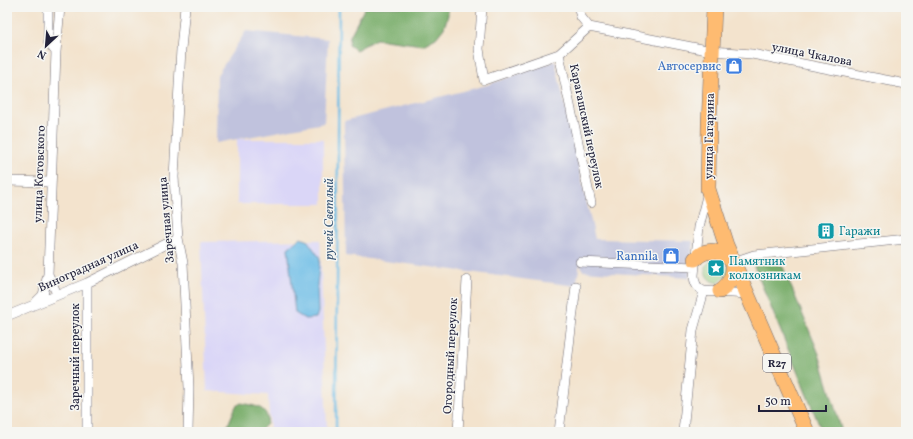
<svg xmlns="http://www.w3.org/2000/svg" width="913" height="439" font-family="Vollkorn,serif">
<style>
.built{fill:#dad6f7}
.industrial{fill:#c0c2dd}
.green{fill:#97c97a;stroke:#5c765a}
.forest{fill:#79ad6a;stroke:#4e6852}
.water{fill:#6abce6;stroke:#466f90}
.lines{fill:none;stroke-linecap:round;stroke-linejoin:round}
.stream{stroke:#6abce6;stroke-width:2.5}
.street-casing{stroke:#6b666e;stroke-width:10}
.primary-casing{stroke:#6b666e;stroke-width:16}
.street{stroke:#fff;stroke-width:9}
.primary{stroke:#febb71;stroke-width:15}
.labels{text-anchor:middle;stroke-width:3;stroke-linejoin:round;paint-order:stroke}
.shield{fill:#f6f6f2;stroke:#626272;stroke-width:1}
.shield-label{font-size:11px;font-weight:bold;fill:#22223b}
.street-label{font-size:12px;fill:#22223b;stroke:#f6f6f2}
.shop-label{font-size:12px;fill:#366cbe;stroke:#f6f6f2;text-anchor:end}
.culture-label{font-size:12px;fill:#0d838f;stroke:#f6f6f2;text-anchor:start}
.water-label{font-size:13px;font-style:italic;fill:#3b5877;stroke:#f6f6f2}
</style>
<rect width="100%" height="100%" fill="#f6f6f2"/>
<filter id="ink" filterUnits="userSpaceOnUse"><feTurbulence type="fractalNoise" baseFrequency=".025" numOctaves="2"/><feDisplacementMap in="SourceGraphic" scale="8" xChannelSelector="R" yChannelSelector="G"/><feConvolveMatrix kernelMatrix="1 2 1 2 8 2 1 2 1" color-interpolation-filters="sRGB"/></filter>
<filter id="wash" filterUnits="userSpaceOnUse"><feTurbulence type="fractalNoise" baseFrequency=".012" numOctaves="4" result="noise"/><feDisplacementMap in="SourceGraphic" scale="16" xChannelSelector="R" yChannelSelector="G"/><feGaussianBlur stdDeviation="0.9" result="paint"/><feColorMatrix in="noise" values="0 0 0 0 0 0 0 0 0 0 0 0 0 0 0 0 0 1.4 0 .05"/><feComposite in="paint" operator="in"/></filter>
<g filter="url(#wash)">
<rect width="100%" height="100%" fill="#f3e3cd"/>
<!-- built -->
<path class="built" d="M 237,139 L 323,139 L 323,204 L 237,204 Z
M 320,240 L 327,432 L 270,432 L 268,395 L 207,391 L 201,242 Z"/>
<!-- industrial -->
<path class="industrial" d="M 246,31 L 328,39 L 324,123 L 216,143 L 217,75 Z
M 555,61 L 595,239 L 693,241 L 689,278 L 583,271 L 580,263 L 576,286 L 346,256 L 344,121 L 487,85 Z"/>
<!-- green -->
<path class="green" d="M 714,257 L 718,257 L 731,272 L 718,283 C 709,282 704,275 705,266 Z"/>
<!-- forest -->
<path class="forest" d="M 365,7 L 448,7 L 448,15 L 444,28 L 436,38 L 423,45 L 376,39 L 356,50 L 349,45 L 350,36 Z
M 759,260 L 771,261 L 783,267 L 819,354 L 842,432 L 822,432 L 754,266 Z
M 241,403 C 253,406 270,406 267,424 L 259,432 L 225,432 L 236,406 Z"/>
<!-- water -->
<path class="water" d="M 300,238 L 307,240 L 320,258 L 317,285 L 318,312 L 316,318 L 305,319 L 295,313 L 288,248 Z"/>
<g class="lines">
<!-- stream -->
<path class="stream" d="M 336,432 L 339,7"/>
</g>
</g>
<g filter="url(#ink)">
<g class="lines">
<!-- street casing -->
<g class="street-casing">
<path id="street" d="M 48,7 L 48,42 L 56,52
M 185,7 L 181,49 L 174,177 L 178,238 L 183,263 L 189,388 L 188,432
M 482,7 L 479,49 L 484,80 L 559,54 L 589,27
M 578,7 L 581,17 L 589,27 L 712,51 L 752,54 L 906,84
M 559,54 L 591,203
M 7,181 L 51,182
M 708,192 L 699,227 L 694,275 C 694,282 697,289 704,291 L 747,294
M 580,262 L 694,267
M 733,262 L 754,255 L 906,239
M 87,283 L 87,432
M 57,294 L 48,274 L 56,52 L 60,7
M 36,302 L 43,295 L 48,274
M 7,316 L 87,283 L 178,238
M 458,432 L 467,280
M 559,432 L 576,286
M 683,432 L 693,330 L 704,291"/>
</g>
<!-- primary casing -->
<g class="primary-casing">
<path id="primary" d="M 714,7 L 709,124 L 708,189 L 726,245 L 807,432
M 695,259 C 707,246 721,251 733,262 C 734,274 731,283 720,291"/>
</g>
<!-- street -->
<use href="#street" class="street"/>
<!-- primary -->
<use href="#primary" class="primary"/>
</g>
</g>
<!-- icons -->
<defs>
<g id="shop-square" transform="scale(0.9)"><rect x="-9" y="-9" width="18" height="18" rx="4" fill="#3f7fe0" stroke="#f6f6f2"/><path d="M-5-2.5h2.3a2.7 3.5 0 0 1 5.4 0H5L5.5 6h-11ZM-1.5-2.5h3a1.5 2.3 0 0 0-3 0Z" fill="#fff"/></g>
<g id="building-square" transform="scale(0.9)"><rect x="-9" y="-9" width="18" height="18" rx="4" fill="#0f9aa8" stroke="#f6f6f2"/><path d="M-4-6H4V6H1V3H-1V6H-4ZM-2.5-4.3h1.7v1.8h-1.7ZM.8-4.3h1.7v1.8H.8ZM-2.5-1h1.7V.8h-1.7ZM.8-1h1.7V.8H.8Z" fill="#fff"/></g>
<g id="sight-square" transform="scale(0.9)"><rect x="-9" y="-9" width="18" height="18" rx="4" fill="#0f9aa8" stroke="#f6f6f2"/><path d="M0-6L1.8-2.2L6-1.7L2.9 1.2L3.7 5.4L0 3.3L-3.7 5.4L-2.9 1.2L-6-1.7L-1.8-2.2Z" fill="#fff"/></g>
</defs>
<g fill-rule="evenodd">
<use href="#shop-square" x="734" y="66"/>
<use href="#building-square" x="826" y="231"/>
<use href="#shop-square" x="671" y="256"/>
<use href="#sight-square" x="716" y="268"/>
</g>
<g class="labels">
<!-- shield labels -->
<rect class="shield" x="763" y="354" width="28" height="18" rx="3"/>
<g class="shield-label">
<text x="777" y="367">R27</text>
</g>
<!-- street labels -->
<g class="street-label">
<text transform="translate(812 54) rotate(11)" y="4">улица Чкалова</text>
<text transform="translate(587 126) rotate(78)" y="4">Карагашский переулок</text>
<text transform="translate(709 136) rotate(-89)" y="4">улица Гагарина</text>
<text transform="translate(39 174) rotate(-88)" y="4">улица Котовского</text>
<text transform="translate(166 220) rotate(-95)" y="4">Заречная улица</text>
<text transform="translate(88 266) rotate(-24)" y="4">Виноградная улица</text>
<text transform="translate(450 356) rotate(-87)" y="4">Огородный переулок</text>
<text transform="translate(75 357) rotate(-90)" y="4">Заречный переулок</text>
</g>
<!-- shop labels -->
<g class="shop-label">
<text x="721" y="70">Автосервис</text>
<text x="658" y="260">Rannila</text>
</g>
<!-- culture labels -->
<g class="culture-label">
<text x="839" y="235">Гаражи</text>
<text x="729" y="265">Памятник<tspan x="729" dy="14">колхозникам</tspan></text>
</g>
<!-- water labels -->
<g class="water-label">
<text transform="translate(328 219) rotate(-90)" y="5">ручей Светлый</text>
</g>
</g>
<!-- margin -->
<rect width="913" height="439" fill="none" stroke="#f6f6f2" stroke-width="24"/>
<!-- north arrow -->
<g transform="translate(46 46) rotate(206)" stroke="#f6f6f2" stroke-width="3" paint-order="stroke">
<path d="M0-3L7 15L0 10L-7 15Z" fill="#22223b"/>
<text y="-6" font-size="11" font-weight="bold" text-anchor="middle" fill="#22223b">N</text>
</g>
<!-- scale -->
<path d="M759 405v6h67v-6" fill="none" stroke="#22223b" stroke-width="2"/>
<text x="765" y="405" font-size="12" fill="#22223b" stroke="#f6f6f2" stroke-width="3" paint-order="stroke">50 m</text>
</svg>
